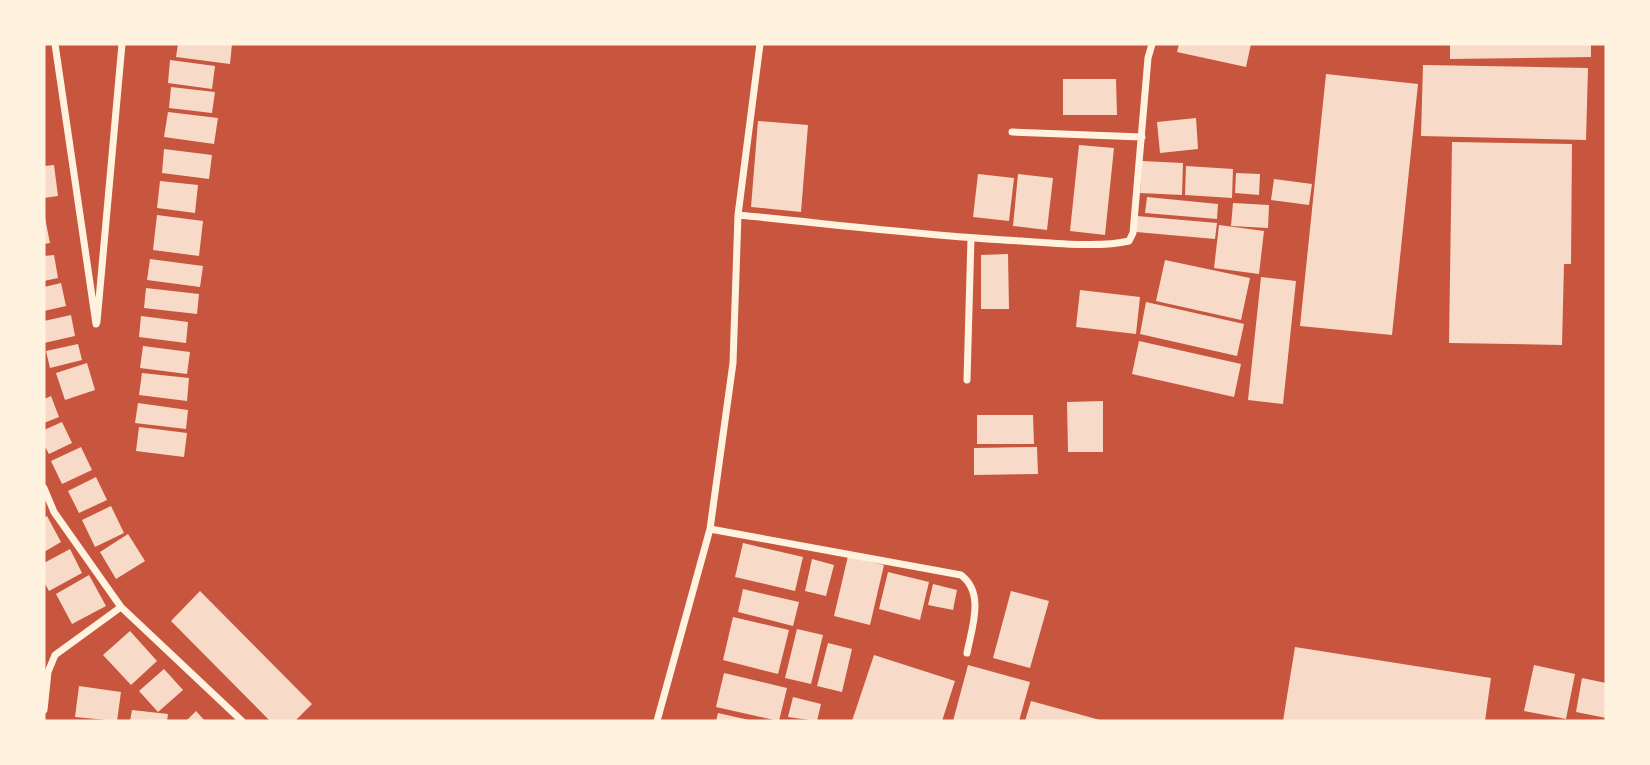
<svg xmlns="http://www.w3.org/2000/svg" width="1650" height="765" font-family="'PT Sans Narrow',sans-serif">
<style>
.building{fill:#f7dbc8}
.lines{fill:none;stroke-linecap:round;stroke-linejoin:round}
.minor{stroke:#fff3e0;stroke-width:7}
</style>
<rect width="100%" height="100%" fill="#c8553d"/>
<!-- building -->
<path class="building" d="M 178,44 L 232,44 L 230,64 L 176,57 Z
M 1179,44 L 1251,44 L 1246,67 L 1177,52 Z
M 1450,44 L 1591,44 L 1591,57 L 1450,59 Z
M 170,60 L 215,66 L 212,89 L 168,83 Z
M 1423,65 L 1588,68 L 1586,140 L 1421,136 Z
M 1326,74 L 1418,84 L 1392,335 L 1300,326 Z
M 1063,79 L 1116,79 L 1117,115 L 1063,115 Z
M 171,87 L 215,92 L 212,113 L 169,108 Z
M 168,112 L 218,118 L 214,144 L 164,137 Z
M 1196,118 L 1198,149 L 1160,153 L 1157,122 Z
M 758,121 L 808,125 L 801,212 L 751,207 Z
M 1452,142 L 1572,144 L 1571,264 L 1564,264 L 1562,345 L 1449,343 Z
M 1079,145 L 1114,148 L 1105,235 L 1070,231 Z
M 164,149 L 212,155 L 209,179 L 162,173 Z
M 1142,161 L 1183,163 L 1182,195 L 1140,193 Z
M 54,165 L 58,196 L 44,198 L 44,166 Z
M 1186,166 L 1233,169 L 1232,198 L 1185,195 Z
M 1236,173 L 1260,174 L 1259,195 L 1235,193 Z
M 978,174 L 1014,178 L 1009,221 L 973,217 Z
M 1018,174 L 1053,178 L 1047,230 L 1013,226 Z
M 1274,179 L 1312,184 L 1309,205 L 1271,200 Z
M 160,181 L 198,185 L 195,213 L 157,208 Z
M 1147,197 L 1218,204 L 1217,219 L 1145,213 Z
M 1233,203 L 1269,205 L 1268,228 L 1231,226 Z
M 44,213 L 50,243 L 44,244 Z
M 157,215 L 203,221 L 199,256 L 153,250 Z
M 1137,216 L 1217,223 L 1215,239 L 1136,232 Z
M 1219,225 L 1264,231 L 1259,274 L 1214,268 Z
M 1008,254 L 1009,309 L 981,309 L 981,255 Z
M 54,255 L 58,278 L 44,281 L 44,256 Z
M 150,259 L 203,266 L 200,287 L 147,280 Z
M 1165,260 L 1250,278 L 1241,320 L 1156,301 Z
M 1261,277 L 1296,281 L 1283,404 L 1248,400 Z
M 61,283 L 66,306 L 44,311 L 44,287 Z
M 146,288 L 199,294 L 197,314 L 144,308 Z
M 1080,290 L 1140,297 L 1136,334 L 1076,327 Z
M 1146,302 L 1244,324 L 1237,356 L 1140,334 Z
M 71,315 L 75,336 L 44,343 L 44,321 Z
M 141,316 L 188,322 L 186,343 L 139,337 Z
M 1139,341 L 1241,364 L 1234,397 L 1132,374 Z
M 78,344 L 82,360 L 50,368 L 46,351 Z
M 143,346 L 190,352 L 187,374 L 140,368 Z
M 87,363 L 95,390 L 65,400 L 56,373 Z
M 142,373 L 189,378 L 187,401 L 139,395 Z
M 51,396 L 59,417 L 44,423 L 44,399 Z
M 1103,401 L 1103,452 L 1068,452 L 1067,402 Z
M 138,403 L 188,410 L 186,429 L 135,423 Z
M 977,415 L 1033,415 L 1034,444 L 977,444 Z
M 62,422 L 72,443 L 49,454 L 44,445 L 44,430 Z
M 139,427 L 187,433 L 184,457 L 136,451 Z
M 81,447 L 92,470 L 62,484 L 51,461 Z
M 1037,447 L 1038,474 L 974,475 L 974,448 Z
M 96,477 L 107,500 L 79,513 L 68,491 Z
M 111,506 L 124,533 L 95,547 L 82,520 Z
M 47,516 L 61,542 L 44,552 L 44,518 Z
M 128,534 L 145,561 L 116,579 L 100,552 Z
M 743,543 L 803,557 L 795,591 L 735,577 Z
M 70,549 L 82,573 L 49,591 L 44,582 L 44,563 Z
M 848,556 L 884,565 L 870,625 L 834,616 Z
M 812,559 L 834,565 L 826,596 L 805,591 Z
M 888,572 L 929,582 L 920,620 L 879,609 Z
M 89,575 L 106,606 L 72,624 L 56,594 Z
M 933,584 L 957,590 L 953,610 L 928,605 Z
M 743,589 L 799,602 L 793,626 L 738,612 Z
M 200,591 L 312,704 L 295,721 L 270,721 L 171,621 Z
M 1011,591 L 1049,601 L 1030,668 L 993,658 Z
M 733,617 L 789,630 L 778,674 L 723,660 Z
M 797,629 L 823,635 L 811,684 L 785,678 Z
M 130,631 L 157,661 L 131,685 L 103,655 Z
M 828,643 L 852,649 L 842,692 L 817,686 Z
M 1295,647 L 1491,678 L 1485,721 L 1283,721 Z
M 874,655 L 955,681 L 942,721 L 852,721 Z
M 968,665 L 1030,682 L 1019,721 L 953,721 Z
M 1534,665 L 1575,674 L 1566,719 L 1524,711 Z
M 164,669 L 183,690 L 158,712 L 139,691 Z
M 724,673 L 787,688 L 779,721 L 716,707 Z
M 1582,678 L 1606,683 L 1606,718 L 1576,712 Z
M 79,686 L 121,692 L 117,721 L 75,717 Z
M 793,697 L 821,704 L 817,721 L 788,717 Z
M 1031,701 L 1100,720 L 1100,721 L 1025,721 Z
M 132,710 L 168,714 L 167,721 L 130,721 Z
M 196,711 L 205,721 L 186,721 Z
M 718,713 L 749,720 L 749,721 L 716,721 Z"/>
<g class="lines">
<!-- minor -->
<path class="minor" d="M 55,44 L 96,324
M 1012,132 L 1142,137
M 738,215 C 832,224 927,236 1022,241 C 1052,243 1100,248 1129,241 L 1133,233 L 1148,58 L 1152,44
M 97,322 L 122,44
M 967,380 L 971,238
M 44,488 L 54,512 L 121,607 L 242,721
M 710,529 L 961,575 C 985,593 972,627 967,653
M 44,710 L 48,672 L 55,655 L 121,607
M 657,721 L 710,529 L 733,363 L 738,215 L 760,44"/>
</g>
<!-- border -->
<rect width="1650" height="765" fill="none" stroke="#fff3e0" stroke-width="91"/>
</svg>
